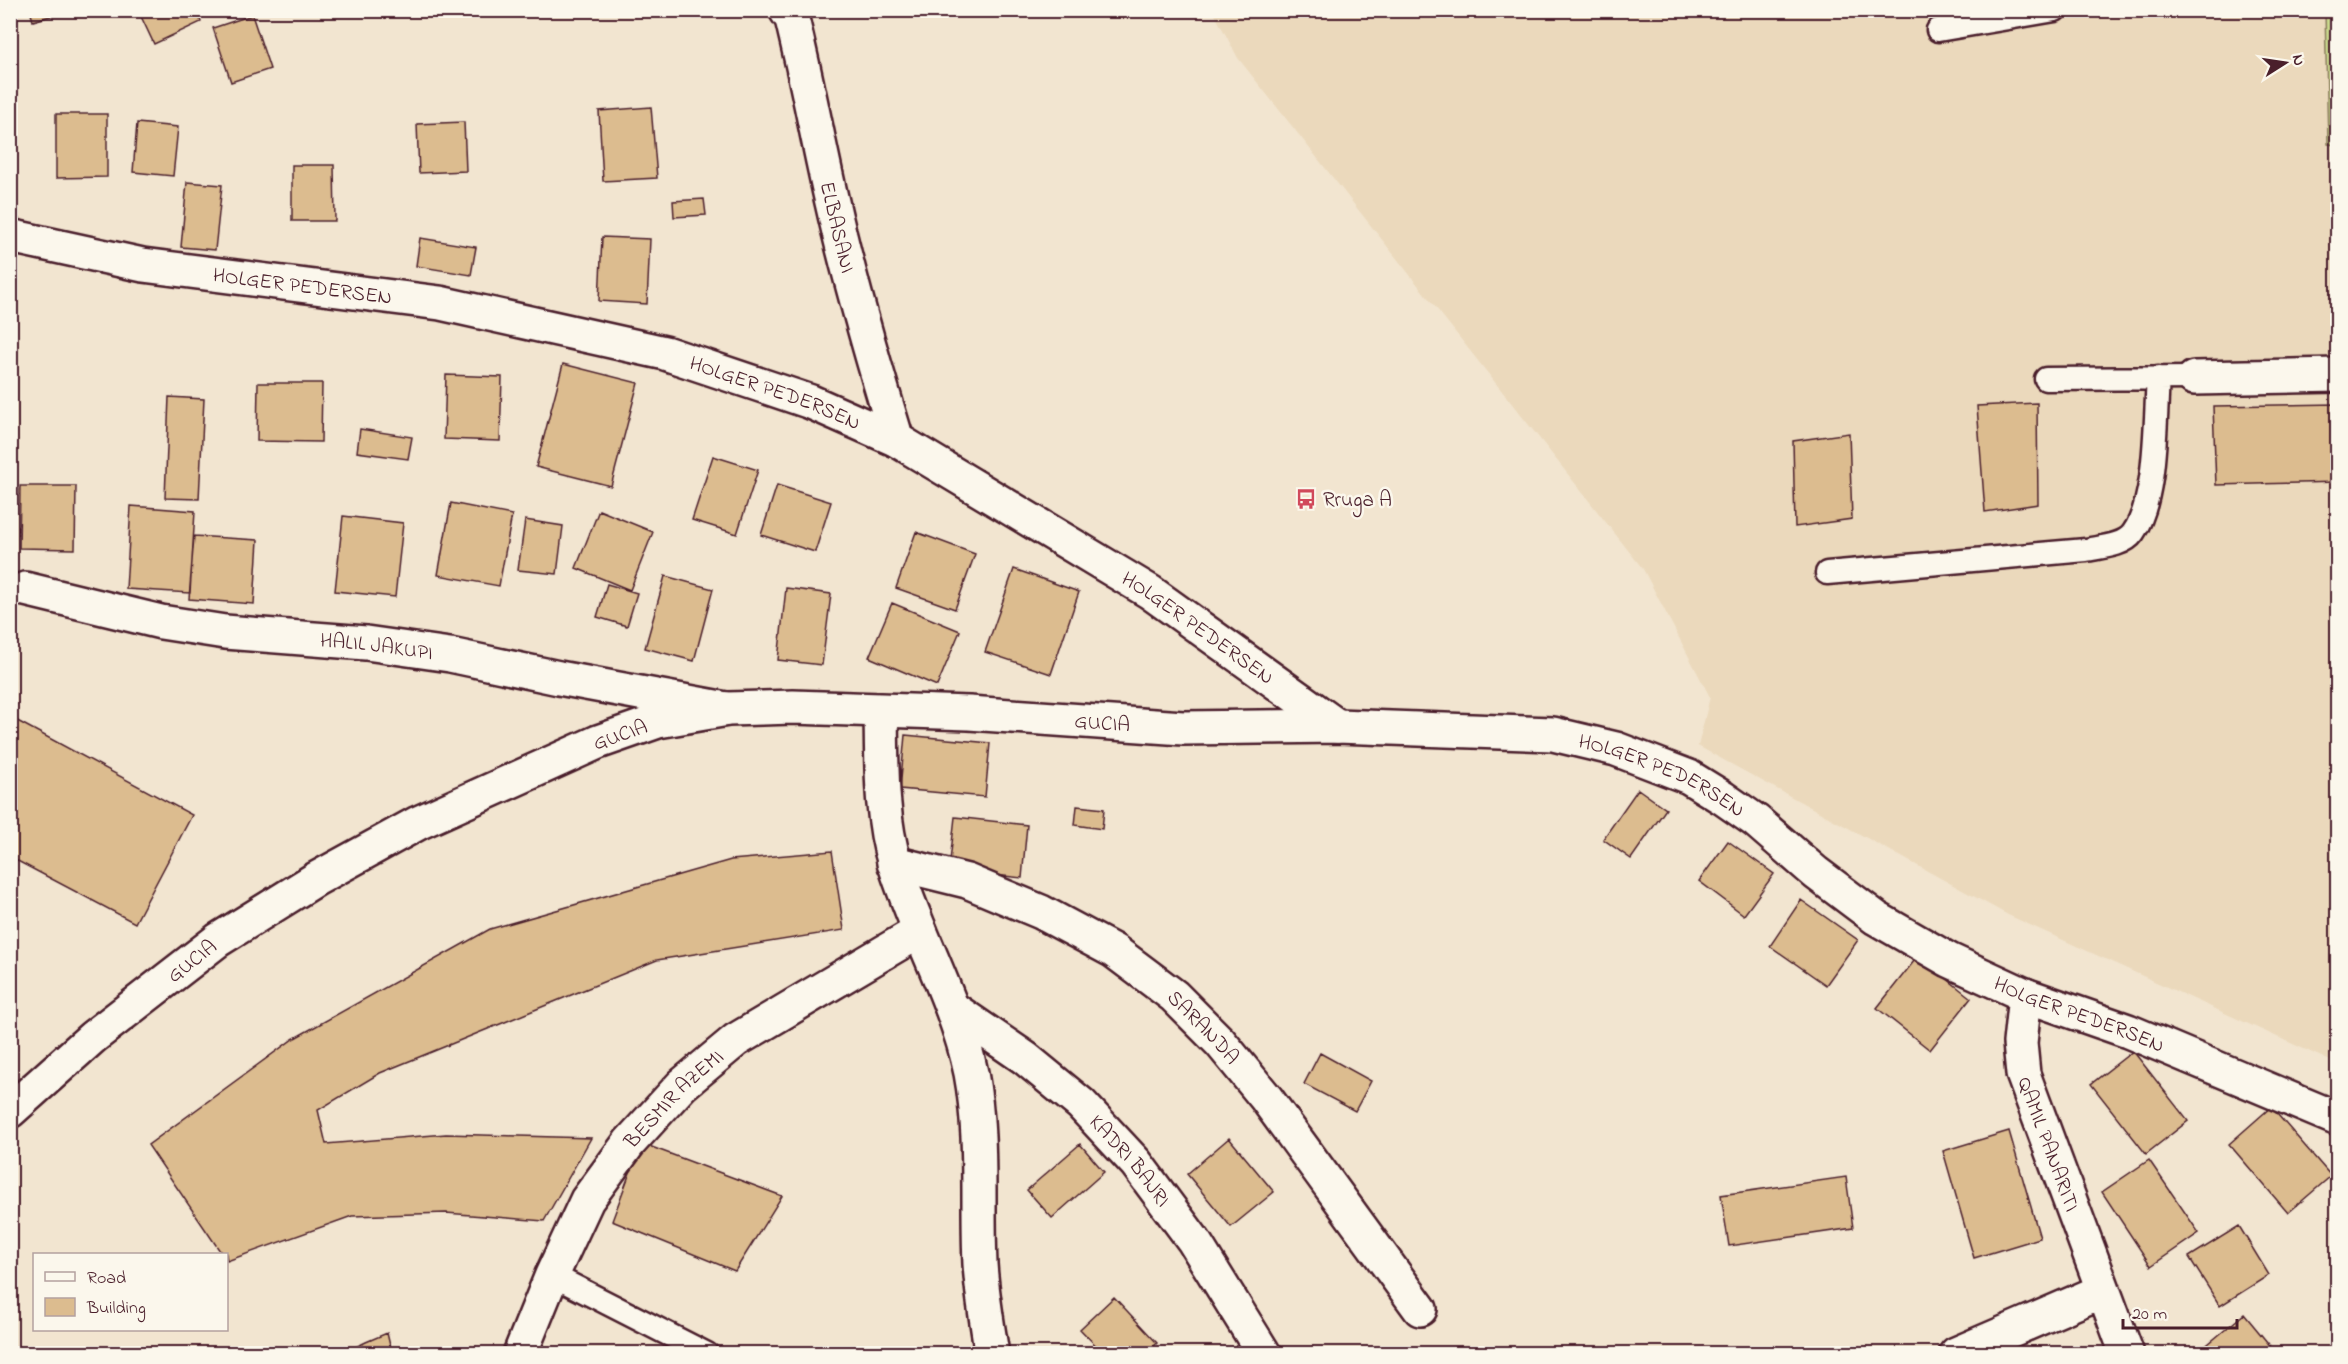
<svg xmlns="http://www.w3.org/2000/svg" width="2348" height="1364" font-family="'Indie Flower',sans-serif">
<style>
.built{fill:#ebd9bc}
.green{fill:#c9d88c;stroke:#8a7c5c;stroke-width:1.5}
.building{fill:#dcbc8f;stroke:#4a1f2b;stroke-width:1.5}
.lines{fill:none;stroke-linecap:round;stroke-linejoin:round}
.lane-casing{stroke:#4a1f2b;stroke-width:27}
.street-casing{stroke:#4a1f2b;stroke-width:38}
.secondary-casing{stroke:#4a1f2b;stroke-width:38}
.lane{stroke:#fbf7ec;stroke-width:22}
.street{stroke:#fbf7ec;stroke-width:33}
.secondary{stroke:#fbf7ec;stroke-width:33}
.labels{text-anchor:middle;stroke-width:5;stroke-linejoin:round;paint-order:stroke}
.street-label{font-size:21px;fill:#4a1f2b;stroke:#fbf7ec}
.poi-label{font-size:21px;fill:#4a1f2b;stroke:#fbf7ec;text-anchor:start}
</style>
<rect width="100%" height="100%" fill="#f2e5d0"/>
<filter id="ink" filterUnits="userSpaceOnUse"><feTurbulence type="fractalNoise" baseFrequency=".0167" numOctaves="2"/><feDisplacementMap in="SourceGraphic" scale="12" xChannelSelector="R" yChannelSelector="G"/><feConvolveMatrix kernelMatrix="1 2 1 2 8 2 1 2 1" color-interpolation-filters="sRGB"/></filter>
<g filter="url(#ink)">
<!-- built -->
<path class="built" d="M 1213,11 L 2337,11 L 2337,1064 L 2008,915 L 1698,746 L 1710,697 L 1643,569 L 1238,58 Z"/>
<!-- green -->
<path class="green" d="M 2325,11 L 2337,11 L 2337,145 L 2328,144 Z"/>
<!-- building -->
<path class="building" d="M 30,10 L 72,10 L 33,21 Z
M 138,10 L 196,10 L 201,22 L 154,44 Z
M 252,15 L 270,69 L 231,82 L 213,28 Z
M 651,107 L 657,178 L 603,181 L 599,111 Z
M 56,114 L 107,114 L 107,177 L 56,178 Z
M 464,122 L 466,171 L 419,173 L 417,124 Z
M 137,123 L 178,127 L 173,176 L 133,172 Z
M 292,165 L 334,165 L 335,221 L 292,221 Z
M 187,182 L 222,185 L 215,250 L 181,247 Z
M 704,199 L 706,215 L 674,217 L 673,201 Z
M 602,237 L 650,239 L 647,304 L 599,301 Z
M 420,238 L 476,247 L 471,275 L 416,266 Z
M 563,364 L 638,383 L 611,486 L 536,467 Z
M 446,375 L 502,377 L 500,441 L 444,439 Z
M 258,383 L 322,383 L 321,442 L 257,441 Z
M 169,397 L 204,399 L 199,499 L 165,498 Z
M 2037,403 L 2038,504 L 1985,512 L 1977,406 Z
M 2338,404 L 2338,482 L 2216,485 L 2213,406 Z
M 360,429 L 412,437 L 408,459 L 357,452 Z
M 1849,433 L 1852,519 L 1795,527 L 1793,441 Z
M 713,456 L 758,470 L 737,534 L 692,520 Z
M 777,485 L 831,502 L 815,552 L 761,535 Z
M 20,486 L 76,486 L 75,549 L 19,548 Z
M 451,503 L 512,515 L 499,586 L 438,575 Z
M 131,506 L 195,511 L 190,593 L 126,589 Z
M 599,510 L 653,532 L 630,590 L 576,568 Z
M 343,516 L 403,523 L 395,597 L 335,591 Z
M 525,520 L 563,526 L 557,574 L 518,570 Z
M 916,532 L 975,554 L 955,609 L 896,588 Z
M 194,536 L 258,540 L 254,604 L 189,599 Z
M 1014,569 L 1079,592 L 1051,674 L 985,652 Z
M 665,576 L 713,589 L 694,661 L 645,648 Z
M 607,584 L 637,593 L 627,626 L 597,617 Z
M 786,588 L 831,594 L 822,665 L 778,660 Z
M 892,603 L 960,631 L 937,686 L 869,657 Z
M 10,717 L 192,815 L 135,923 L 10,857 Z
M 905,735 L 990,743 L 985,797 L 900,789 Z
M 1638,789 L 1666,809 L 1631,859 L 1603,839 Z
M 1077,806 L 1104,809 L 1102,829 L 1075,825 Z
M 955,817 L 1027,825 L 1022,878 L 949,870 Z
M 1728,841 L 1774,874 L 1744,915 L 1699,881 Z
M 832,851 L 844,930 L 657,960 L 380,1073 L 318,1110 L 326,1144 L 446,1134 L 591,1138 L 544,1221 L 446,1213 L 352,1216 L 227,1261 L 226,1254 L 222,1254 L 148,1145 L 293,1039 L 490,929 L 731,860 Z
M 1801,900 L 1858,940 L 1826,985 L 1770,946 Z
M 1918,956 L 1971,998 L 1930,1050 L 1877,1008 Z
M 2133,1051 L 2188,1121 L 2146,1154 L 2091,1084 Z
M 1320,1053 L 1371,1081 L 1355,1111 L 1304,1084 Z
M 2271,1107 L 2331,1176 L 2288,1213 L 2229,1144 Z
M 2009,1131 L 2040,1238 L 1974,1258 L 1943,1151 Z
M 1229,1138 L 1274,1192 L 1231,1227 L 1187,1174 Z
M 641,1143 L 782,1196 L 735,1271 L 612,1221 Z
M 1080,1144 L 1104,1172 L 1052,1218 L 1027,1190 Z
M 2149,1160 L 2199,1233 L 2151,1266 L 2102,1192 Z
M 1846,1177 L 1853,1228 L 1729,1246 L 1721,1195 Z
M 2239,1226 L 2269,1275 L 2220,1306 L 2189,1257 Z
M 1114,1297 L 1157,1343 L 1147,1354 L 1104,1354 L 1080,1329 Z
M 2244,1314 L 2277,1354 L 2196,1354 Z
M 387,1333 L 392,1354 L 341,1354 L 366,1342 Z"/>
<g class="lines">
<!-- lane casing -->
<g class="lane-casing">
<path id="lane" d="M 1938,30 L 2055,10
M 2046,379 L 2194,378
M 1827,573 L 2086,550 C 2100,547 2124,546 2133,533 C 2157,500 2155,419 2158,378
M 552,1275 L 707,1354"/>
</g>
<!-- street casing -->
<g class="street-casing">
<g id="street">
<path id="s1" d="M 786,10 L 792,19 C 807,80 818,141 832,202 C 850,282 873,361 897,440"/>
<path id="s2" d="M 10,236 L 143,265 L 440,303 L 665,353 L 811,402 L 897,440 L 1150,592 L 1337,726"/>
<path d="M 2194,378 L 2338,375"/>
<path id="s3" d="M 25,589 L 161,622 L 225,632 L 366,643 L 450,655 L 559,678 L 726,709"/>
<path d="M 881,711 C 882,761 880,816 895,864 C 917,935 956,1000 971,1073 C 983,1137 977,1200 980,1264 C 982,1294 987,1324 992,1354"/>
<path id="s4" d="M 894,863 L 967,881 L 1041,912 L 1114,951 L 1174,996 L 1220,1042 L 1266,1098 L 1420,1309"/>
<path id="s5" d="M 2025,995 L 2020,1043 L 2023,1074 L 2127,1354"/>
<path id="s6" d="M 952,1008 L 1025,1058 L 1081,1104 L 1136,1163 L 1194,1241 L 1264,1354"/>
<path id="s7" d="M 520,1354 L 552,1275 L 587,1200 L 629,1143 L 682,1085 L 736,1040 L 920,931"/>
<path d="M 1956,1354 L 2102,1291"/>
</g>
</g>
<!-- secondary casing -->
<g class="secondary-casing">
<g id="secondary">
<path id="s8" d="M 10,1111 L 93,1037 L 218,940 L 316,879 L 418,823 L 598,742 L 658,721 L 728,709 L 793,707 L 969,713 L 1183,728 L 1337,726 L 1553,734 L 1616,749 L 1689,777 L 1723,798 L 1756,821 L 1816,873 L 1876,918 L 1949,960 L 2025,995 L 2128,1031 L 2338,1119"/>
</g>
</g>
<!-- lane -->
<use href="#lane" class="lane"/>
<!-- street -->
<use href="#street" class="street"/>
<!-- secondary -->
<use href="#secondary" class="secondary"/>
</g>
</g>
<!-- icons -->
<defs>
<g id="bus-bare" transform="scale(1.62)"><path d="M-5-6H5V4H4V6H2V4H-2V6H-4V4H-5ZM-3.5-4V0h7V-4ZM-3.5 1.2v1.5H-2V1.2ZM2 1.2v1.5H3.5V1.2Z" fill="#d1495b" stroke="#fbf7ec" stroke-width="2.5" paint-order="stroke"/></g>
</defs>
<g fill-rule="evenodd">
<use href="#bus-bare" x="1306" y="499"/>
</g>
<g class="labels">
<!-- street labels -->
<g class="street-label">
<text dy="7" stroke="none"><textPath href="#s1" startOffset="224">ELBASANI</textPath></text>
<text dy="7" stroke="none"><textPath href="#s2" startOffset="297">HOLGER PEDERSEN</textPath></text>
<text dy="7" stroke="none"><textPath href="#s2" startOffset="783">HOLGER PEDERSEN</textPath></text>
<text dy="7" stroke="none"><textPath href="#s2" startOffset="1269">HOLGER PEDERSEN</textPath></text>
<text dy="7" stroke="none"><textPath href="#s3" startOffset="357">HALIL JAKUPI</textPath></text>
<text dy="7" stroke="none"><textPath href="#s8" startOffset="1208">GUCIA</textPath></text>
<text dy="7" stroke="none"><textPath href="#s8" startOffset="722">GUCIA</textPath></text>
<text dy="7" stroke="none"><textPath href="#s8" startOffset="1776">HOLGER PEDERSEN</textPath></text>
<text dy="7" stroke="none"><textPath href="#s8" startOffset="236">GUCIA</textPath></text>
<text dy="7" stroke="none"><textPath href="#s8" startOffset="2262">HOLGER PEDERSEN</textPath></text>
<text dy="7" stroke="none"><textPath href="#s4" startOffset="356">SARANDA</textPath></text>
<text dy="7" stroke="none"><textPath href="#s7" startOffset="302">BESMIR AZEMI</textPath></text>
<text dy="7" stroke="none"><textPath href="#s5" startOffset="154">QAMIL PANARITI</textPath></text>
<text dy="7" stroke="none"><textPath href="#s6" startOffset="236">KADRI BAJRI</textPath></text>
</g>
<!-- poi labels -->
<g class="poi-label">
<text x="1323" y="506">Rruga A</text>
</g>
</g>
<!-- margin -->
<rect width="2348" height="1364" fill="none" stroke="#fbf7ec" stroke-width="36"/>
<rect x="18" y="18" width="2312" height="1328" fill="none" stroke="#4a1f2b" stroke-width="2" filter="url(#ink)"/>
<!-- legend -->
<rect x="33" y="1253" width="195" height="78" fill="#fbf7ec" stroke="#b4a19f" stroke-width="1.5"/>
<rect x="45" y="1272" width="30" height="9" fill="#fbf7ec" stroke="#b4a19f" stroke-width="1.5"/>
<text x="87" y="1283" font-size="18" fill="#4a1f2b">Road</text>
<rect x="45" y="1298" width="30" height="18" fill="#dcbc8f" stroke="#b4a19f" stroke-width="1.5"/>
<text x="87" y="1313" font-size="18" fill="#4a1f2b">Building</text>
<!-- north arrow -->
<g transform="translate(2285 63) rotate(78)" stroke="#fbf7ec" stroke-width="4.5" paint-order="stroke">
<path d="M0-4.5L10 22L0 15L-10 22Z" fill="#4a1f2b"/>
<text y="-9" font-size="16" font-weight="bold" text-anchor="middle" fill="#4a1f2b">N</text>
</g>
<!-- scale -->
<path d="M2123 1319v9h114v-9" fill="none" stroke="#4a1f2b" stroke-width="3"/>
<text x="2132" y="1319" font-size="18" fill="#4a1f2b" stroke="#fbf7ec" stroke-width="4.5" paint-order="stroke">20 m</text>
</svg>
